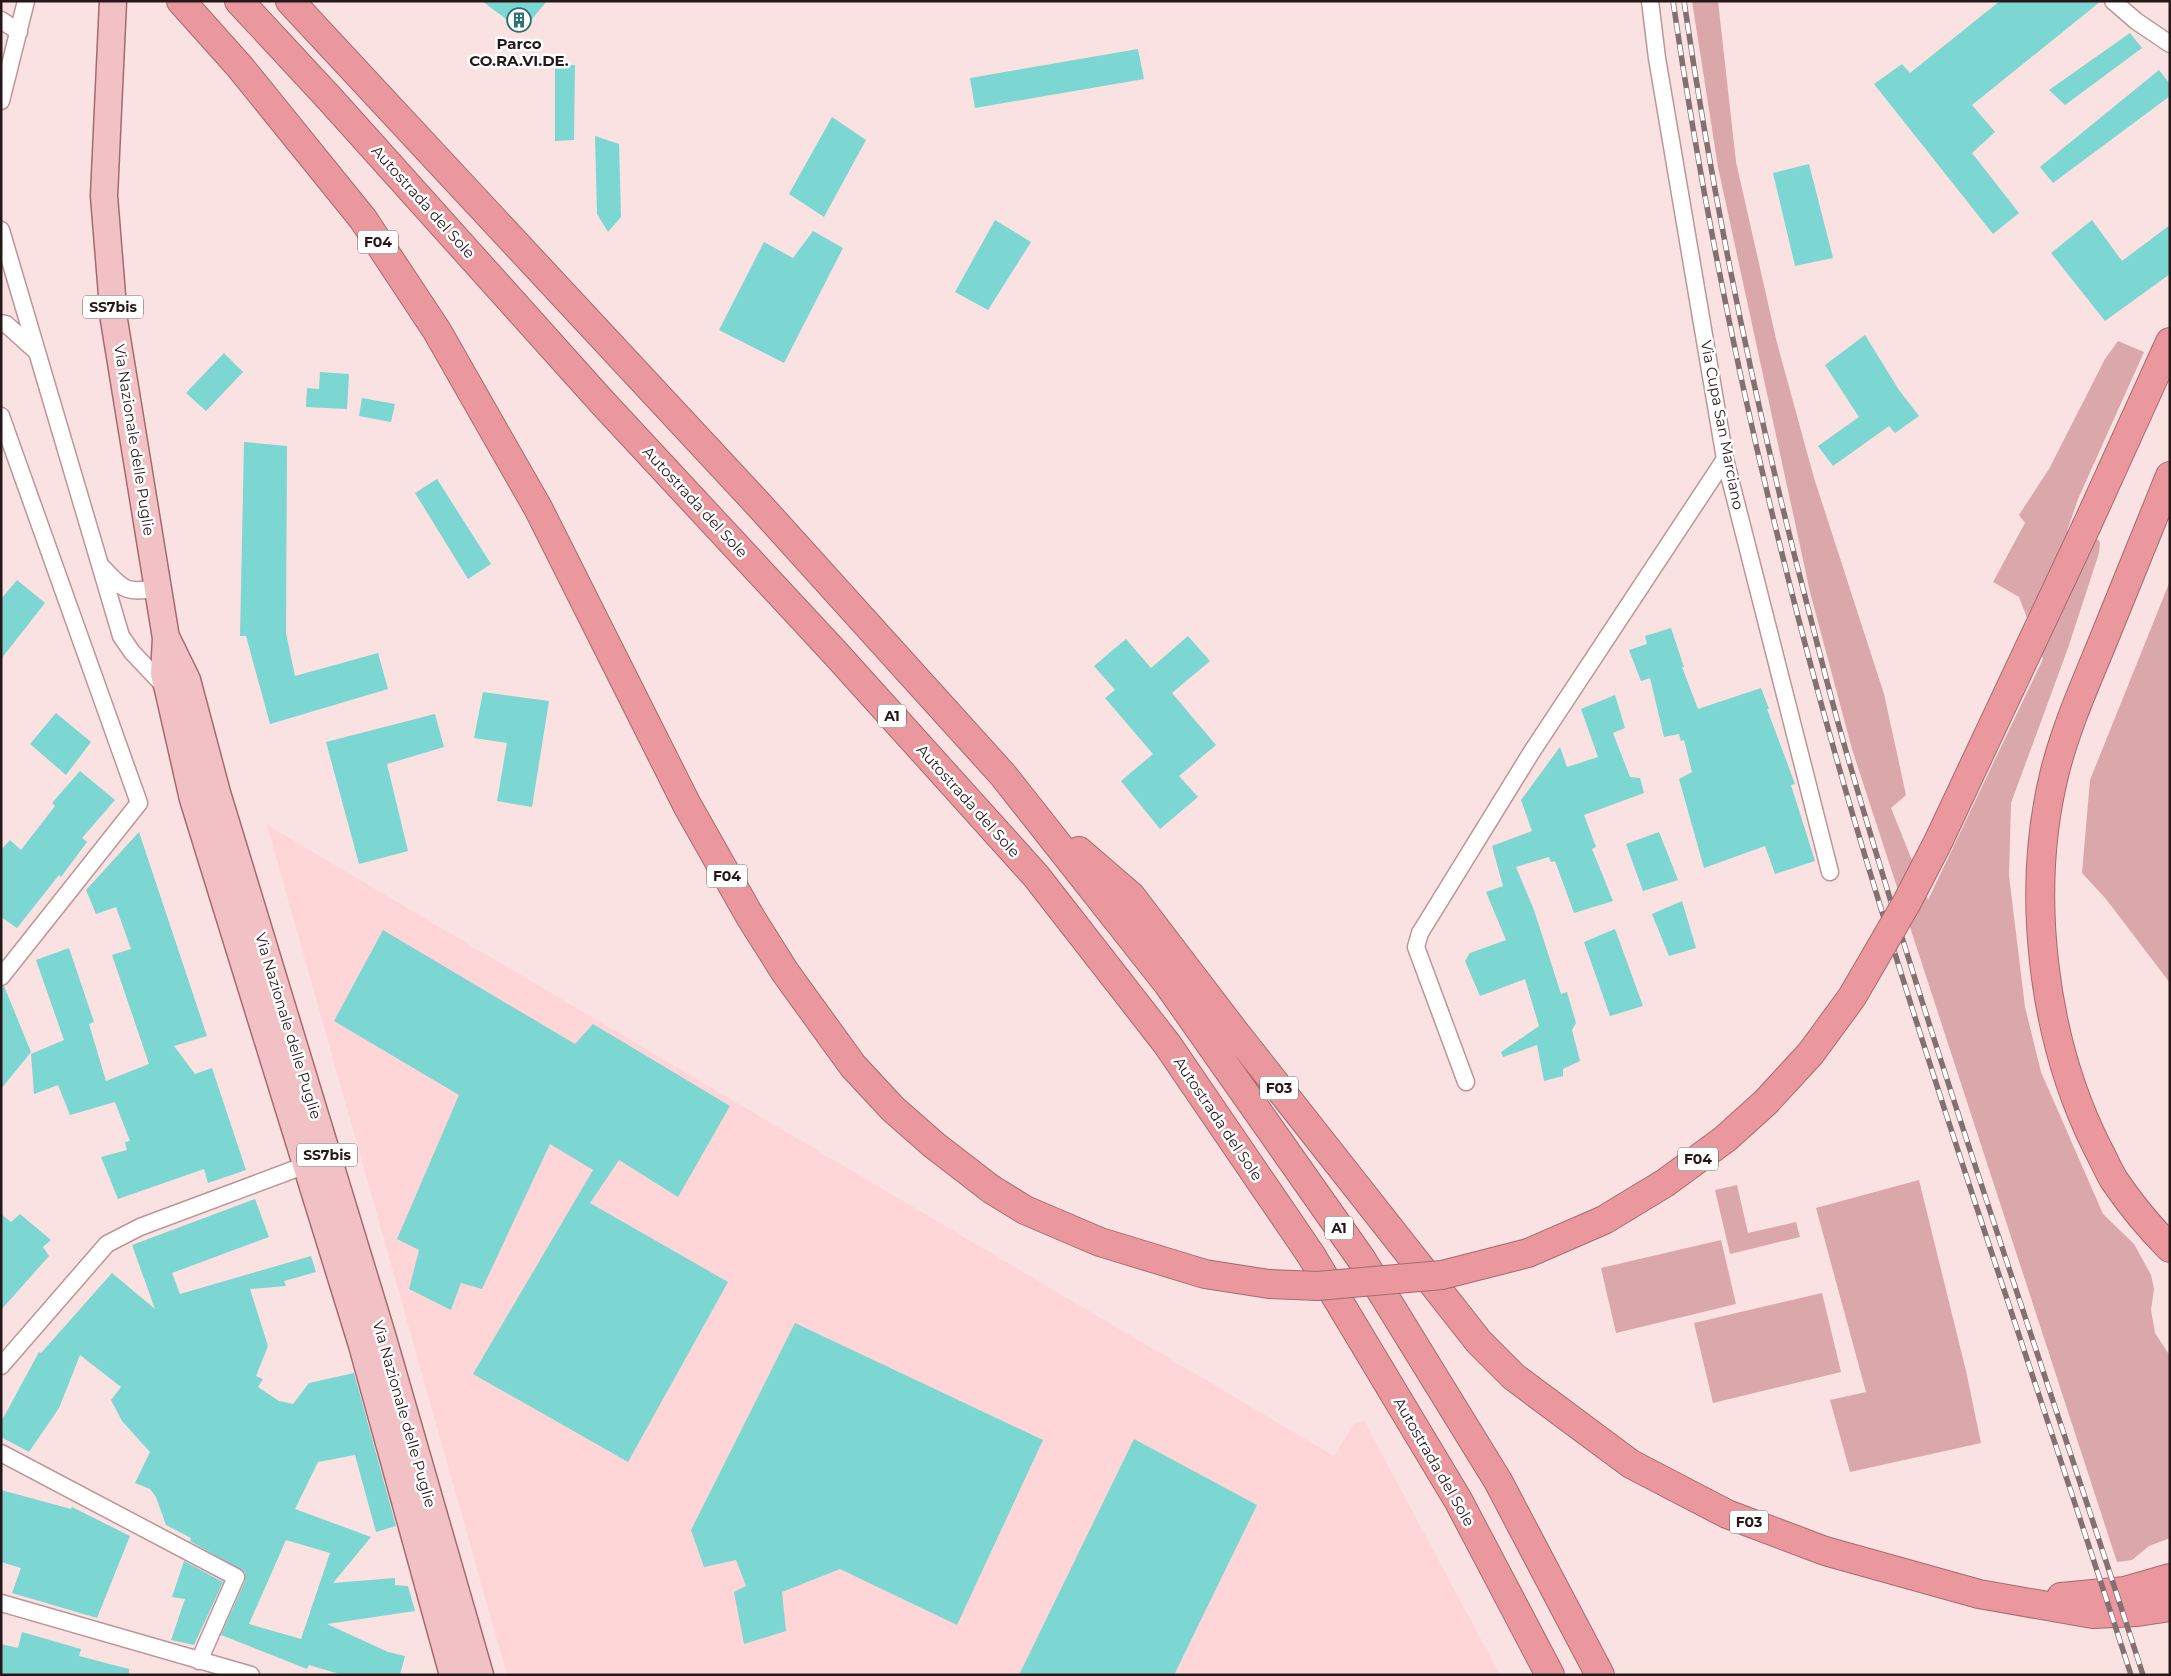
<svg xmlns="http://www.w3.org/2000/svg" width="2171" height="1676" font-family="Montserrat,sans-serif">
<style>
.built{fill:#fed6d8}
.green{fill:#daa7aa}
.building{fill:#7cd6d2;fill-rule:evenodd}
.lines{fill:none;stroke-linecap:round;stroke-linejoin:round}
.street-casing{stroke:#bc9698;stroke-width:19}
.primary-casing{stroke:#a56b6f;stroke-width:29}
.highway-casing{stroke:#a56b6f;stroke-width:30}
.street{stroke:#fff;stroke-width:16}
.primary{stroke:#f2c1c5;stroke-width:26}
.highway{stroke:#ea979e;stroke-width:28}
.rail-casing{stroke:#837071;stroke-width:5.5}
.rail{stroke:#fff;stroke-width:4;stroke-dasharray:11;stroke-linecap:butt}
.highway-bridge-casing{stroke:#a56b6f;stroke-width:30;stroke-linecap:butt}
.highway-bridge{stroke:#ea979e;stroke-width:28}
.labels{text-anchor:middle;stroke-width:5;stroke-linejoin:round;paint-order:stroke}
.shield{fill:#fff;stroke:#675d5e;stroke-width:1}
.shield-label{font-size:14px;font-weight:bold;fill:#261819}
.poi-label{font-size:15px;font-weight:bold;fill:#261819;stroke:#fff}
.street-label{font-size:15px;fill:#261819;stroke:#fff}
</style>
<rect width="100%" height="100%" fill="#fae1e2"/>
<!-- built -->
<path class="built" d="M 267,825 L 1334,1456 L 1354,1424 L 1364,1421 L 1500,1675 L 507,1675 Z"/>
<!-- green -->
<path class="green" d="M 1692,1 L 1718,1 L 1736,162 L 1777,343 L 1814,478 L 1884,694 L 1906,795 L 1891,808 L 1928,900 L 2043,659 L 2019,597 L 1993,582 L 2025,523 L 2019,515 L 2049,469 L 2105,359 L 2118,341 L 2144,352 L 2078,499 L 2067,531 L 2095,537 L 2100,542 L 2099,553 L 2068,648 L 2011,803 L 2009,876 L 2025,1007 L 2041,1072 L 2103,1214 L 2134,1244 L 2151,1275 L 2154,1289 L 2151,1310 L 2155,1333 L 2170,1356 L 2170,1538 L 2149,1546 L 2132,1560 L 2117,1562 L 1852,749 L 1810,592 L 1718,167 Z
M 2170,581 L 2170,983 L 2106,899 L 2082,873 L 2090,780 Z
M 1919,1180 L 1966,1371 L 1981,1443 L 1850,1472 L 1830,1400 L 1866,1392 L 1816,1208 Z
M 1737,1185 L 1748,1233 L 1796,1222 L 1800,1237 L 1730,1254 L 1715,1190 Z
M 1721,1240 L 1736,1304 L 1616,1333 L 1601,1268 Z
M 1822,1293 L 1841,1372 L 1713,1403 L 1694,1323 Z"/>
<!-- building -->
<path class="building" d="M 482,1 L 547,1 L 522,31 Z
M 2000,1 L 2101,1 L 1972,105 L 1995,132 L 1972,153 L 2019,213 L 1993,234 L 1874,84 L 1902,64 L 1910,73 Z
M 2130,33 L 2142,48 L 2065,105 L 2049,90 Z
M 1138,49 L 1144,79 L 975,108 L 970,78 Z
M 555,65 L 575,65 L 574,140 L 555,141 Z
M 2159,70 L 2170,84 L 2170,96 L 2053,183 L 2040,167 Z
M 832,117 L 866,140 L 824,217 L 789,194 Z
M 595,136 L 619,144 L 621,217 L 608,232 L 597,214 Z
M 1809,164 L 1833,258 L 1795,266 L 1773,173 Z
M 995,220 L 1031,242 L 988,310 L 955,292 Z
M 2092,220 L 2122,261 L 2170,225 L 2170,274 L 2105,321 L 2051,253 Z
M 813,231 L 843,248 L 784,363 L 719,330 L 764,242 L 793,258 Z
M 1865,335 L 1899,390 L 1919,416 L 1895,433 L 1889,426 L 1833,466 L 1818,446 L 1859,417 L 1825,365 Z
M 224,353 L 243,372 L 206,411 L 186,393 Z
M 320,372 L 349,374 L 347,409 L 306,407 L 307,388 L 319,389 Z
M 362,398 L 395,404 L 391,422 L 359,416 Z
M 244,442 L 287,446 L 286,633 L 295,676 L 378,653 L 388,689 L 270,724 L 246,636 L 240,636 Z
M 437,479 L 491,564 L 468,579 L 415,493 Z
M 17,580 L 45,603 L 1,659 L 1,599 Z
M 1671,628 L 1684,667 L 1682,667 L 1698,709 L 1761,688 L 1769,709 L 1767,709 L 1795,784 L 1791,785 L 1815,861 L 1775,874 L 1765,846 L 1704,868 L 1679,779 L 1692,772 L 1684,740 L 1681,741 L 1679,734 L 1664,737 L 1650,678 L 1641,681 L 1629,650 L 1647,644 L 1645,636 Z
M 1188,636 L 1210,661 L 1172,693 L 1216,745 L 1179,776 L 1198,797 L 1160,829 L 1121,781 L 1153,754 L 1105,698 L 1115,690 L 1094,666 L 1126,639 L 1151,668 Z
M 483,692 L 549,701 L 532,807 L 497,801 L 507,743 L 474,738 Z
M 1615,695 L 1625,728 L 1613,733 L 1630,777 L 1640,778 L 1644,793 L 1584,815 L 1596,847 L 1592,849 L 1613,901 L 1574,913 L 1555,861 L 1551,862 L 1549,857 L 1516,867 L 1534,910 L 1561,994 L 1567,992 L 1576,1023 L 1572,1030 L 1580,1061 L 1563,1069 L 1563,1076 L 1544,1081 L 1537,1045 L 1503,1057 L 1501,1052 L 1539,1026 L 1525,979 L 1480,996 L 1465,961 L 1470,953 L 1506,940 L 1486,892 L 1503,886 L 1492,846 L 1532,831 L 1521,800 L 1560,747 L 1567,767 L 1598,757 L 1581,709 Z
M 56,713 L 91,742 L 66,775 L 30,744 Z
M 435,714 L 444,747 L 387,764 L 408,851 L 359,864 L 326,742 Z
M 80,771 L 115,800 L 82,838 L 87,842 L 61,877 L 59,875 L 17,928 L 1,917 L 1,850 L 10,840 L 21,850 L 55,806 L 52,803 Z
M 139,832 L 207,1036 L 174,1046 L 195,1074 L 212,1068 L 246,1170 L 208,1183 L 204,1169 L 118,1199 L 101,1157 L 127,1150 L 125,1142 L 130,1141 L 115,1102 L 70,1115 L 58,1085 L 34,1094 L 31,1054 L 64,1040 L 36,960 L 69,948 L 94,1022 L 89,1024 L 106,1081 L 149,1064 L 112,955 L 131,949 L 116,907 L 96,914 L 86,890 Z
M 1659,832 L 1678,880 L 1643,891 L 1626,844 Z
M 1682,901 L 1696,948 L 1669,956 L 1652,914 Z
M 1615,929 L 1643,1006 L 1610,1016 L 1584,942 Z
M 383,930 L 575,1044 L 593,1024 L 730,1106 L 678,1197 L 619,1160 L 590,1203 L 728,1282 L 628,1462 L 473,1374 L 593,1170 L 550,1144 L 482,1289 L 461,1283 L 451,1310 L 409,1289 L 419,1250 L 397,1239 L 459,1095 L 334,1021 Z
M 4,986 L 31,1052 L 1,1089 L 1,987 Z
M 255,1199 L 269,1237 L 172,1273 L 180,1294 L 311,1256 L 316,1272 L 284,1281 L 286,1286 L 250,1289 L 268,1346 L 256,1376 L 263,1379 L 258,1387 L 279,1401 L 293,1404 L 309,1383 L 354,1373 L 396,1526 L 376,1532 L 355,1455 L 318,1462 L 295,1509 L 371,1537 L 333,1583 L 395,1578 L 395,1585 L 408,1586 L 415,1611 L 327,1624 L 388,1652 L 405,1656 L 400,1675 L 343,1675 L 309,1665 L 307,1669 L 221,1635 L 245,1581 L 245,1572 L 190,1541 L 191,1538 L 166,1525 L 156,1497 L 150,1489 L 135,1483 L 150,1452 L 122,1421 L 111,1400 L 121,1387 L 80,1355 L 59,1408 L 29,1452 L 1,1437 L 1,1422 L 39,1352 L 41,1353 L 112,1273 L 155,1309 L 132,1245 ZM 286,1540 L 330,1553 L 301,1639 L 249,1624 Z
M 1,1214 L 11,1222 L 20,1214 L 51,1240 L 43,1247 L 49,1256 L 1,1310 Z
M 795,1323 L 1043,1440 L 957,1625 L 840,1569 L 782,1592 L 786,1631 L 744,1644 L 734,1592 L 746,1586 L 736,1560 L 704,1567 L 691,1530 Z
M 1134,1439 L 1257,1505 L 1174,1675 L 1019,1675 Z
M 1,1490 L 71,1509 L 72,1507 L 130,1536 L 97,1618 L 12,1593 L 21,1568 L 1,1562 Z
M 184,1561 L 223,1582 L 194,1645 L 171,1640 L 185,1599 L 172,1597 Z
M 22,1632 L 81,1649 L 79,1656 L 129,1669 L 129,1675 L 1,1675 L 1,1644 L 18,1648 Z"/>
<g class="lines">
<!-- street casing -->
<g class="street-casing">
<path id="street" d="M 1650,1 L 1657,58 L 1725,459 L 1830,872
M 2113,1 L 2136,21 L 2170,44
M 1,20 L 19,32
M 1,101 L 26,1
M 1,230 L 121,636 L 132,652 L 165,687
M 1,323 L 6,324 L 36,351
M 1,416 L 139,803 L 1,977
M 103,568 C 125,592 127,593 159,588
M 1466,1082 L 1416,947 L 1420,933 L 1531,753 L 1725,459
M 1,1366 L 107,1244 L 140,1227 L 314,1162
M 1,1453 L 236,1577 L 199,1661
M 1,1603 L 251,1675"/>
</g>
<!-- primary casing -->
<g class="primary-casing">
<path id="primary" d="M 113,1 L 104,196 L 114,320 L 166,638 L 164,674 L 168,689 L 193,799 L 362,1345 L 453,1675
M 167,639 L 187,680 L 217,793 L 382,1335 L 480,1675"/>
</g>
<!-- highway casing -->
<g class="highway-casing">
<path id="highway" d="M 181,1 L 240,67 L 363,219 L 437,331 L 538,508 L 687,805 L 751,918 L 785,972 L 853,1066 L 893,1109 L 934,1145 L 991,1189
M 239,1 L 330,99 L 602,402 L 837,655 L 1036,876 L 1167,1044 L 1311,1255 L 1458,1500 L 1550,1675
M 290,1 L 759,505 L 1003,775 L 1168,984 L 1362,1260 L 1498,1481 L 1600,1675
M 2170,476 C 2147,533 2124,589 2101,646 C 2084,687 2066,728 2055,771 C 2025,891 2042,1037 2097,1147 C 2103,1158 2108,1170 2114,1180 C 2131,1205 2149,1227 2170,1248
M 2087,525 L 2170,342
M 1079,851 L 1131,896 L 1234,1031 L 1479,1342 L 1514,1377 L 1631,1464 L 1727,1514 L 1825,1551 L 1979,1594 L 2093,1614 L 2137,1612 L 2170,1607
M 2061,1597 L 2125,1591 L 2170,1578"/>
</g>
<!-- street -->
<use href="#street" class="street"/>
<!-- primary -->
<use href="#primary" class="primary"/>
<!-- highway -->
<use href="#highway" class="highway"/>
<!-- rail casing -->
<g class="rail-casing">
<path id="rail" d="M 1673,1 C 1713,277 1775,551 1854,819 C 1939,1106 2039,1389 2131,1675
M 1684,1 C 1714,206 1756,409 1808,608 C 1820,654 1831,699 1844,744 C 1934,1057 2043,1364 2143,1675"/>
</g>
<!-- rail -->
<use href="#rail" class="rail"/>
<!-- highway-bridge casing -->
<g class="highway-bridge-casing">
<path id="highway-bridge" d="M 991,1189 L 1025,1210 L 1100,1242 L 1205,1274 L 1269,1284 L 1317,1286 L 1442,1275 L 1528,1253 L 1604,1220 L 1665,1183 L 1725,1139 L 1766,1102 L 1811,1053 L 1852,997 L 1906,904 L 1938,842 L 2087,525"/>
</g>
<!-- highway-bridge -->
<use href="#highway-bridge" class="highway-bridge"/>
</g>
<!-- icons -->
<defs>
<g id="building-ring" transform="scale(1.25)"><circle r="9.5" fill="#fff" stroke="#28726f" stroke-width="1.5"/><path d="M-4-6H4V6H1V3H-1V6H-4ZM-2.5-4.3h1.7v1.8h-1.7ZM.8-4.3h1.7v1.8H.8ZM-2.5-1h1.7V.8h-1.7ZM.8-1h1.7V.8H.8Z" fill="#28726f"/></g>
</defs>
<g fill-rule="evenodd">
<use href="#building-ring" x="519" y="20"/>
</g>
<g class="labels">
<!-- shield labels -->
<g class="shield">
<rect x="358" y="230.5" width="40" height="23" rx="4"/>
<rect x="83" y="295.5" width="60" height="23" rx="4"/>
<rect x="878" y="704.5" width="28" height="23" rx="4"/>
<rect x="707" y="864.5" width="40" height="23" rx="4"/>
<rect x="1260" y="1076.5" width="38" height="23" rx="4"/>
<rect x="297" y="1143.5" width="60" height="23" rx="4"/>
<rect x="1678" y="1147.5" width="40" height="23" rx="4"/>
<rect x="1325" y="1216.5" width="28" height="23" rx="4"/>
<rect x="1730" y="1510.5" width="38" height="23" rx="4"/>
</g>
<g class="shield-label">
<text x="378" y="247">F04</text>
<text x="113" y="312">SS7bis</text>
<text x="892" y="721">A1</text>
<text x="727" y="881">F04</text>
<text x="1279" y="1093">F03</text>
<text x="327" y="1160">SS7bis</text>
<text x="1698" y="1164">F04</text>
<text x="1339" y="1233">A1</text>
<text x="1749" y="1527">F03</text>
</g>
<!-- poi labels -->
<g class="poi-label">
<text x="519" y="49">Parco<tspan x="519" dy="17">CO.RA.VI.DE.</tspan></text>
</g>
<!-- street labels -->
<g class="street-label">
<text transform="translate(423 202) rotate(48)" y="5">Autostrada del Sole</text>
<text transform="translate(1722 425) rotate(79)" y="5">Via Cupa San Marciano</text>
<text transform="translate(134 440) rotate(81)" y="5">Via Nazionale delle Puglie</text>
<text transform="translate(695 502) rotate(47)" y="5">Autostrada del Sole</text>
<text transform="translate(968 801) rotate(48)" y="5">Autostrada del Sole</text>
<text transform="translate(288 1026) rotate(73)" y="5">Via Nazionale delle Puglie</text>
<text transform="translate(1218 1119) rotate(56)" y="5">Autostrada del Sole</text>
<text transform="translate(404 1414) rotate(74)" y="5">Via Nazionale delle Puglie</text>
<text transform="translate(1434 1462) rotate(60)" y="5">Autostrada del Sole</text>
</g>
</g>
<!-- border -->
<rect width="2171" height="1676" fill="none" stroke="#261819" stroke-width="5"/>
</svg>
